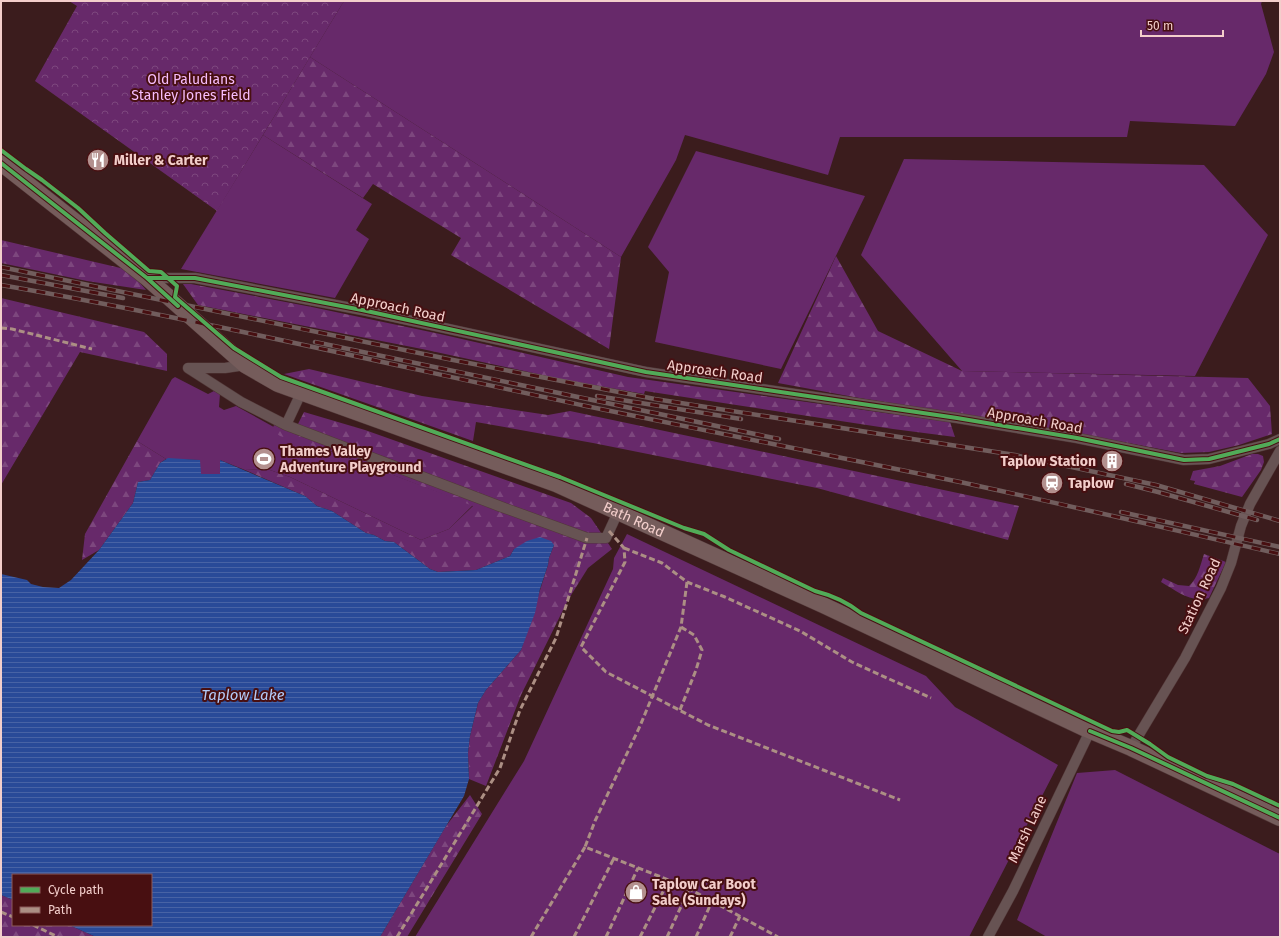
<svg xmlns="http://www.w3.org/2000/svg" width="1281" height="938" font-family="'Fira Sans',sans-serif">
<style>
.grass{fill:#67296a}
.forest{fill:url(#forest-firs)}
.park{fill:url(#park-crowns)}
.water{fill:url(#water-rules)}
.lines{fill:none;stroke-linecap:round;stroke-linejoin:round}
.street-casing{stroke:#523838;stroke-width:11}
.primary-casing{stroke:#523838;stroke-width:17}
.street{stroke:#675353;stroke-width:10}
.primary{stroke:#755c5b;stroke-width:16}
.rail-casing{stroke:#715d5d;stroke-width:4.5}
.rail{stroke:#480f11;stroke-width:3;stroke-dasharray:9;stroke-linecap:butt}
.quiet{stroke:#ac8f84;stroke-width:3;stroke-dasharray:6 3;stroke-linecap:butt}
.cycleway-casing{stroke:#480f11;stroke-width:6}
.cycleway{stroke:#51ab58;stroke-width:4}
.labels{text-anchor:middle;stroke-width:4;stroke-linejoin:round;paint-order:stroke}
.park-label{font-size:14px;fill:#f7bdfd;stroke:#480f11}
.poi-label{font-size:14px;font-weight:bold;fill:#f3cecb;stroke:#480f11;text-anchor:start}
.street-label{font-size:14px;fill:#f3cecb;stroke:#480f11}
.water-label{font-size:15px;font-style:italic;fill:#b2caf8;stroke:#480f11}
</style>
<defs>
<pattern id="forest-firs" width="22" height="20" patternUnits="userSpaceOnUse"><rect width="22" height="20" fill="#67296a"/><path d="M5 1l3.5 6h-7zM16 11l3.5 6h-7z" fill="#7d477e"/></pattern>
<pattern id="park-crowns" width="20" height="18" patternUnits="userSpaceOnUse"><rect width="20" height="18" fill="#67296a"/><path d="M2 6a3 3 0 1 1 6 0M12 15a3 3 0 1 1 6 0" fill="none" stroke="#7d477e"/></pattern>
<pattern id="water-rules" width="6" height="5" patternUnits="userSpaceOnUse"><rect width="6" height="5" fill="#294a98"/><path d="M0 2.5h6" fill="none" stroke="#4863a5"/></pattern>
</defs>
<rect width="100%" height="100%" fill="#3b1c1d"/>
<!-- grass -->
<path class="grass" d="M 344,1 L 1262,1 L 1261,4 L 1274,52 L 1266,74 L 1235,126 L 1130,121 L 1127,137 L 840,137 L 828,175 L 685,135 L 676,160 L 621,257 L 310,57 Z
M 263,135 L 372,204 L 356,230 L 369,239 L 335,298 L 181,269 Z
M 696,151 L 865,196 L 781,369 L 655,342 L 669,272 L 648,247 Z
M 904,159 L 1204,165 L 1268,235 L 1195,376 L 962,371 L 861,255 Z
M 175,377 L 208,394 L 214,391 L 220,394 L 219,407 L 224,410 L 236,406 L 290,436 L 473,505 L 449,529 L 421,540 L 290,477 L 267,469 L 245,470 L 220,460 L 220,474 L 200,474 L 200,460 L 166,459 L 137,441 L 172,379 Z
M 627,534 L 926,676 L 955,707 L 1058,765 L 969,937 L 415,937 L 524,761 L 613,569 L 614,558 Z
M 1115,770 L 1280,854 L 1280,937 L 1047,937 L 1017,920 L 1077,773 Z"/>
<!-- forest -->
<path class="forest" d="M 310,57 L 621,257 L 609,349 L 451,255 L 461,238 L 373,184 L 363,198 L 263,135 Z
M 1,240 L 129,270 L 146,290 L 87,281 L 1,263 Z
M 836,256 L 878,331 L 962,371 L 1248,378 L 1270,406 L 1272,434 L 1239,445 L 1209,452 L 1181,453 L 1075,433 L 859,398 L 778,383 Z
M 183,284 L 191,284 L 312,307 L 440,334 L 628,377 L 950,422 L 955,437 L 893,429 L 645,391 L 644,394 L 561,379 L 422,349 L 198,305 Z
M 1,298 L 144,332 L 167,354 L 167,371 L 80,352 L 1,485 Z
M 309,369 L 422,396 L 548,415 L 570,411 L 1019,506 L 1008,540 L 817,488 L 593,443 L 476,422 L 473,441 L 284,374 Z
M 304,412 L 365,430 L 571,503 L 591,518 L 612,549 L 588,568 L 568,600 L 521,695 L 486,786 L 469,779 L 468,753 L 470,736 L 478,703 L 486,690 L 521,650 L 548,565 L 549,558 L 554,545 L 514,549 L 510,556 L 476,570 L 438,572 L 430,569 L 394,542 L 385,541 L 374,535 L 366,533 L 332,511 L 317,506 L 305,496 L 245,470 L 267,469 L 290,477 L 421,540 L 449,529 L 473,506 L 331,451 L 280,436 L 272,430 L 274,425 L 294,432 Z
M 137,441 L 166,459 L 160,463 L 150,480 L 138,482 L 133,503 L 99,550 L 82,560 L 85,534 Z
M 1252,454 L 1258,454 L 1263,456 L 1264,462 L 1261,470 L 1242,497 L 1194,484 L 1195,481 L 1190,480 L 1193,471 L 1220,466 Z
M 1204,554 L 1226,562 L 1209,598 C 1190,603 1177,591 1161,582 L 1163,578 L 1178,585 L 1189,586 C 1198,578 1200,566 1204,554 Z
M 470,795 L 482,814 L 407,937 L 380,937 L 446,826 Z
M 1,895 L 13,900 L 13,925 L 69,925 L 96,937 L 1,937 Z"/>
<!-- park -->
<path class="park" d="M 69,1 L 344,1 L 217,211 L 35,81 L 77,6 Z"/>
<!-- water -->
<path class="water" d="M 168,458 L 200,460 L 201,474 L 220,474 L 220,460 L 305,496 L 317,506 L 332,511 L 366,533 L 374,535 L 385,541 L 394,542 L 430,569 L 438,572 L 476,570 L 510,556 L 514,549 L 527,541 L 540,537 L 551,541 L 554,545 L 549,558 L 548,565 L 540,589 L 535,613 L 521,650 L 486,690 L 478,703 L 470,736 L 468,753 L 469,779 L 464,796 L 380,937 L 96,937 L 69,925 L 151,925 L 151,875 L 13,875 L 13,900 L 1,895 L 1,574 L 27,580 L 31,584 L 43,587 L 59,588 L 71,580 L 99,550 L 133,503 L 138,482 L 150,480 L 160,463 Z"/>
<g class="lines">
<!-- street casing -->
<g class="street-casing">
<path id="street" d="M 147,278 L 195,278 L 362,310 L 646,372 L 957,418 L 1077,438 L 1184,460 L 1209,459 L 1269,444 L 1280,439
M 188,368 L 241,402 L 286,425 L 499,506 L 587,538 L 606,538 L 618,512
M 188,368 L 225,368 L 245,365
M 286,425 L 301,393
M 1131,748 L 1185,658 L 1221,588 L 1231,563 L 1241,526 L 1250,504 L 1280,451
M 988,937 L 1013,891 L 1090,731"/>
</g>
<!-- primary casing -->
<g class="primary-casing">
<g id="primary">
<path id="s1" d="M 1,163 L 147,278 L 245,365 L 278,384 L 556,484 L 823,605 L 1086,729 L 1131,748 L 1280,818"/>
</g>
</g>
<!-- street -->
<use href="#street" class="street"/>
<!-- primary -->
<use href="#primary" class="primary"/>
<!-- rail casing -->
<g class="rail-casing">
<path id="rail" d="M 1,267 L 448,359 L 655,399 L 1015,455 L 1156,485 L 1280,521
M 1,275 L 123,298
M 1,285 C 197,319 392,365 586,406 C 711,432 835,456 960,482 C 1067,505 1173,530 1280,554
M 315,342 L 779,439
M 597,396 L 741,419
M 1126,484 L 1158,492 L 1257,520
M 1121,512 L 1280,547"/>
</g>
<!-- rail -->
<use href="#rail" class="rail"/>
<!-- quiet -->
<path class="quiet" d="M 1,328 L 12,329 L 92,349
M 609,531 L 624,548 L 625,562 L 581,647 L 606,672 L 708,725 L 900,800
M 624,548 L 662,563 L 687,582 L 725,597 L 800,631 L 852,662 L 931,698
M 687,582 L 681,627 L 640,726 L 595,821 L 585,847 L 684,886 L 778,937
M 680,710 L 696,670 L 702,650 L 694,635 L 681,627
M 1,912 L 13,917
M 33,925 L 58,937
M 397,937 L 500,768 L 520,710 L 556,638 L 587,538
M 531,937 L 585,847
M 574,937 L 614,858
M 606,937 L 638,868
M 640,937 L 669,880
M 667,937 L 689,889
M 696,937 L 712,901
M 730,937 L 740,916"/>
<!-- cycleway casing -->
<g class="cycleway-casing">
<path id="cycleway" d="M 1,150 L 26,169 L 42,180 L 78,208 L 105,233 L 149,271 L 161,272 L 177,286 L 175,297 L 234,348 L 281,377 L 560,477 L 684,528 L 704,534 L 729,550 L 815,591 C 831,595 847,602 861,613 L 1112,731 L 1119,732 L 1127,730 L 1150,744 L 1168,757 L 1207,776 L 1233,784 L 1280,806
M 1,163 L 147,278 L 178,306
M 147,278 L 195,278 L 362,310 L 646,372 L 957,418 L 1077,438 L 1184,460 L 1209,459 L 1269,444 L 1280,439
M 1090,731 L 1131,748 L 1280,818"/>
</g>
<!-- cycleway -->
<use href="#cycleway" class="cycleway"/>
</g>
<!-- icons -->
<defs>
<g id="restaurant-disc" transform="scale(1.15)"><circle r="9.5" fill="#b3908e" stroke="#480f11"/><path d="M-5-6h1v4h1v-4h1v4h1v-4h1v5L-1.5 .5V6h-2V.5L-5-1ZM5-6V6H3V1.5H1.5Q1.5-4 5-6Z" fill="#fff"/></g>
<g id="stadium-disc" transform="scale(1.15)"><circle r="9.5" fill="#b3908e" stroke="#480f11"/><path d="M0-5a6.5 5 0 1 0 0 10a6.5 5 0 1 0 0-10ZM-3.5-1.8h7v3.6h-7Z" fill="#fff"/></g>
<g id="building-disc" transform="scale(1.15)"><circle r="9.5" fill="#b3908e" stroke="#480f11"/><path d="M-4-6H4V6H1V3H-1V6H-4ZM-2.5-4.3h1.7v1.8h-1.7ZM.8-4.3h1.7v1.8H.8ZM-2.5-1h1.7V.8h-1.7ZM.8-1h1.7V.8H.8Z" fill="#fff"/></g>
<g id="station-disc" transform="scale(1.15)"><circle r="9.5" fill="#b3908e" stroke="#480f11"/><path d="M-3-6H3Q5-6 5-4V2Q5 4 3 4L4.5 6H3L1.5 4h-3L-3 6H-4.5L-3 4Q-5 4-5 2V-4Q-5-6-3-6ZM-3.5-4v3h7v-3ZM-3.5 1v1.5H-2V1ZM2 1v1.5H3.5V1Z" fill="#fff"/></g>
<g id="shop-disc" transform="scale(1.15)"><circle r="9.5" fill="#b3908e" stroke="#480f11"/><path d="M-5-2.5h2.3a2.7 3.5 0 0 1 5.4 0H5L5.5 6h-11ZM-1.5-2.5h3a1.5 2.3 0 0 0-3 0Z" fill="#fff"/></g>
</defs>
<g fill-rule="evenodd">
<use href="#restaurant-disc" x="98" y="160"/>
<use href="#stadium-disc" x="264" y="459"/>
<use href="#building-disc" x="1112" y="461"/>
<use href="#station-disc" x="1052" y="483"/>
<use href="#shop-disc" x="636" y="892"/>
</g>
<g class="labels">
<!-- park labels -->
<g class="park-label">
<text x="191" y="84">Old Paludians<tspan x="191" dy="16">Stanley Jones Field</tspan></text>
</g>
<!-- poi labels -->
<g class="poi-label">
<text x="114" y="165">Miller &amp; Carter</text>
<text x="280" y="456">Thames Valley<tspan x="280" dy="16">Adventure Playground</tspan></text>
<text x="1096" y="466" text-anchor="end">Taplow Station</text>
<text x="1068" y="488">Taplow</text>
<text x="652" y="889">Taplow Car Boot<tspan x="652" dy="16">Sale (Sundays)</tspan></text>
</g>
<!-- street labels -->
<g class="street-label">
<text transform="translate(398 307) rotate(12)" y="5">Approach Road</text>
<text transform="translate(715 371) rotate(8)" y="5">Approach Road</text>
<text transform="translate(1035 420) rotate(10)" y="5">Approach Road</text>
<text dy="5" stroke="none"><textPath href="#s1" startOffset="736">Bath Road</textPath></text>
<text transform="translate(1199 596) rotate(-65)" y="5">Station Road</text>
<text transform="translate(1027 829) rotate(-65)" y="5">Marsh Lane</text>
</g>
<!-- water labels -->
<g class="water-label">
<text x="243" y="700">Taplow Lake</text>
</g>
</g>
<!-- border -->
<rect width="1281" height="938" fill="none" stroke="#f3cecb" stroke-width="4"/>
<!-- legend -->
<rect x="12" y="874" width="140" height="52" fill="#480f11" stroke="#8c5b5b"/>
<rect x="20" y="887" width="20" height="6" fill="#51ab58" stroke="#8c5b5b"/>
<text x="48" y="894" font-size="12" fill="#f3cecb">Cycle path</text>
<rect x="20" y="907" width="20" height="6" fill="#ac8f84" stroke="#8c5b5b"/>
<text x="48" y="914" font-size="12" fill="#f3cecb">Path</text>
<!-- scale -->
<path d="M1141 30v6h82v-6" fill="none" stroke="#f3cecb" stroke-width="2"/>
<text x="1147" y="30" font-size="12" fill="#f3cecb" stroke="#480f11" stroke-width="3" paint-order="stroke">50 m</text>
</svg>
